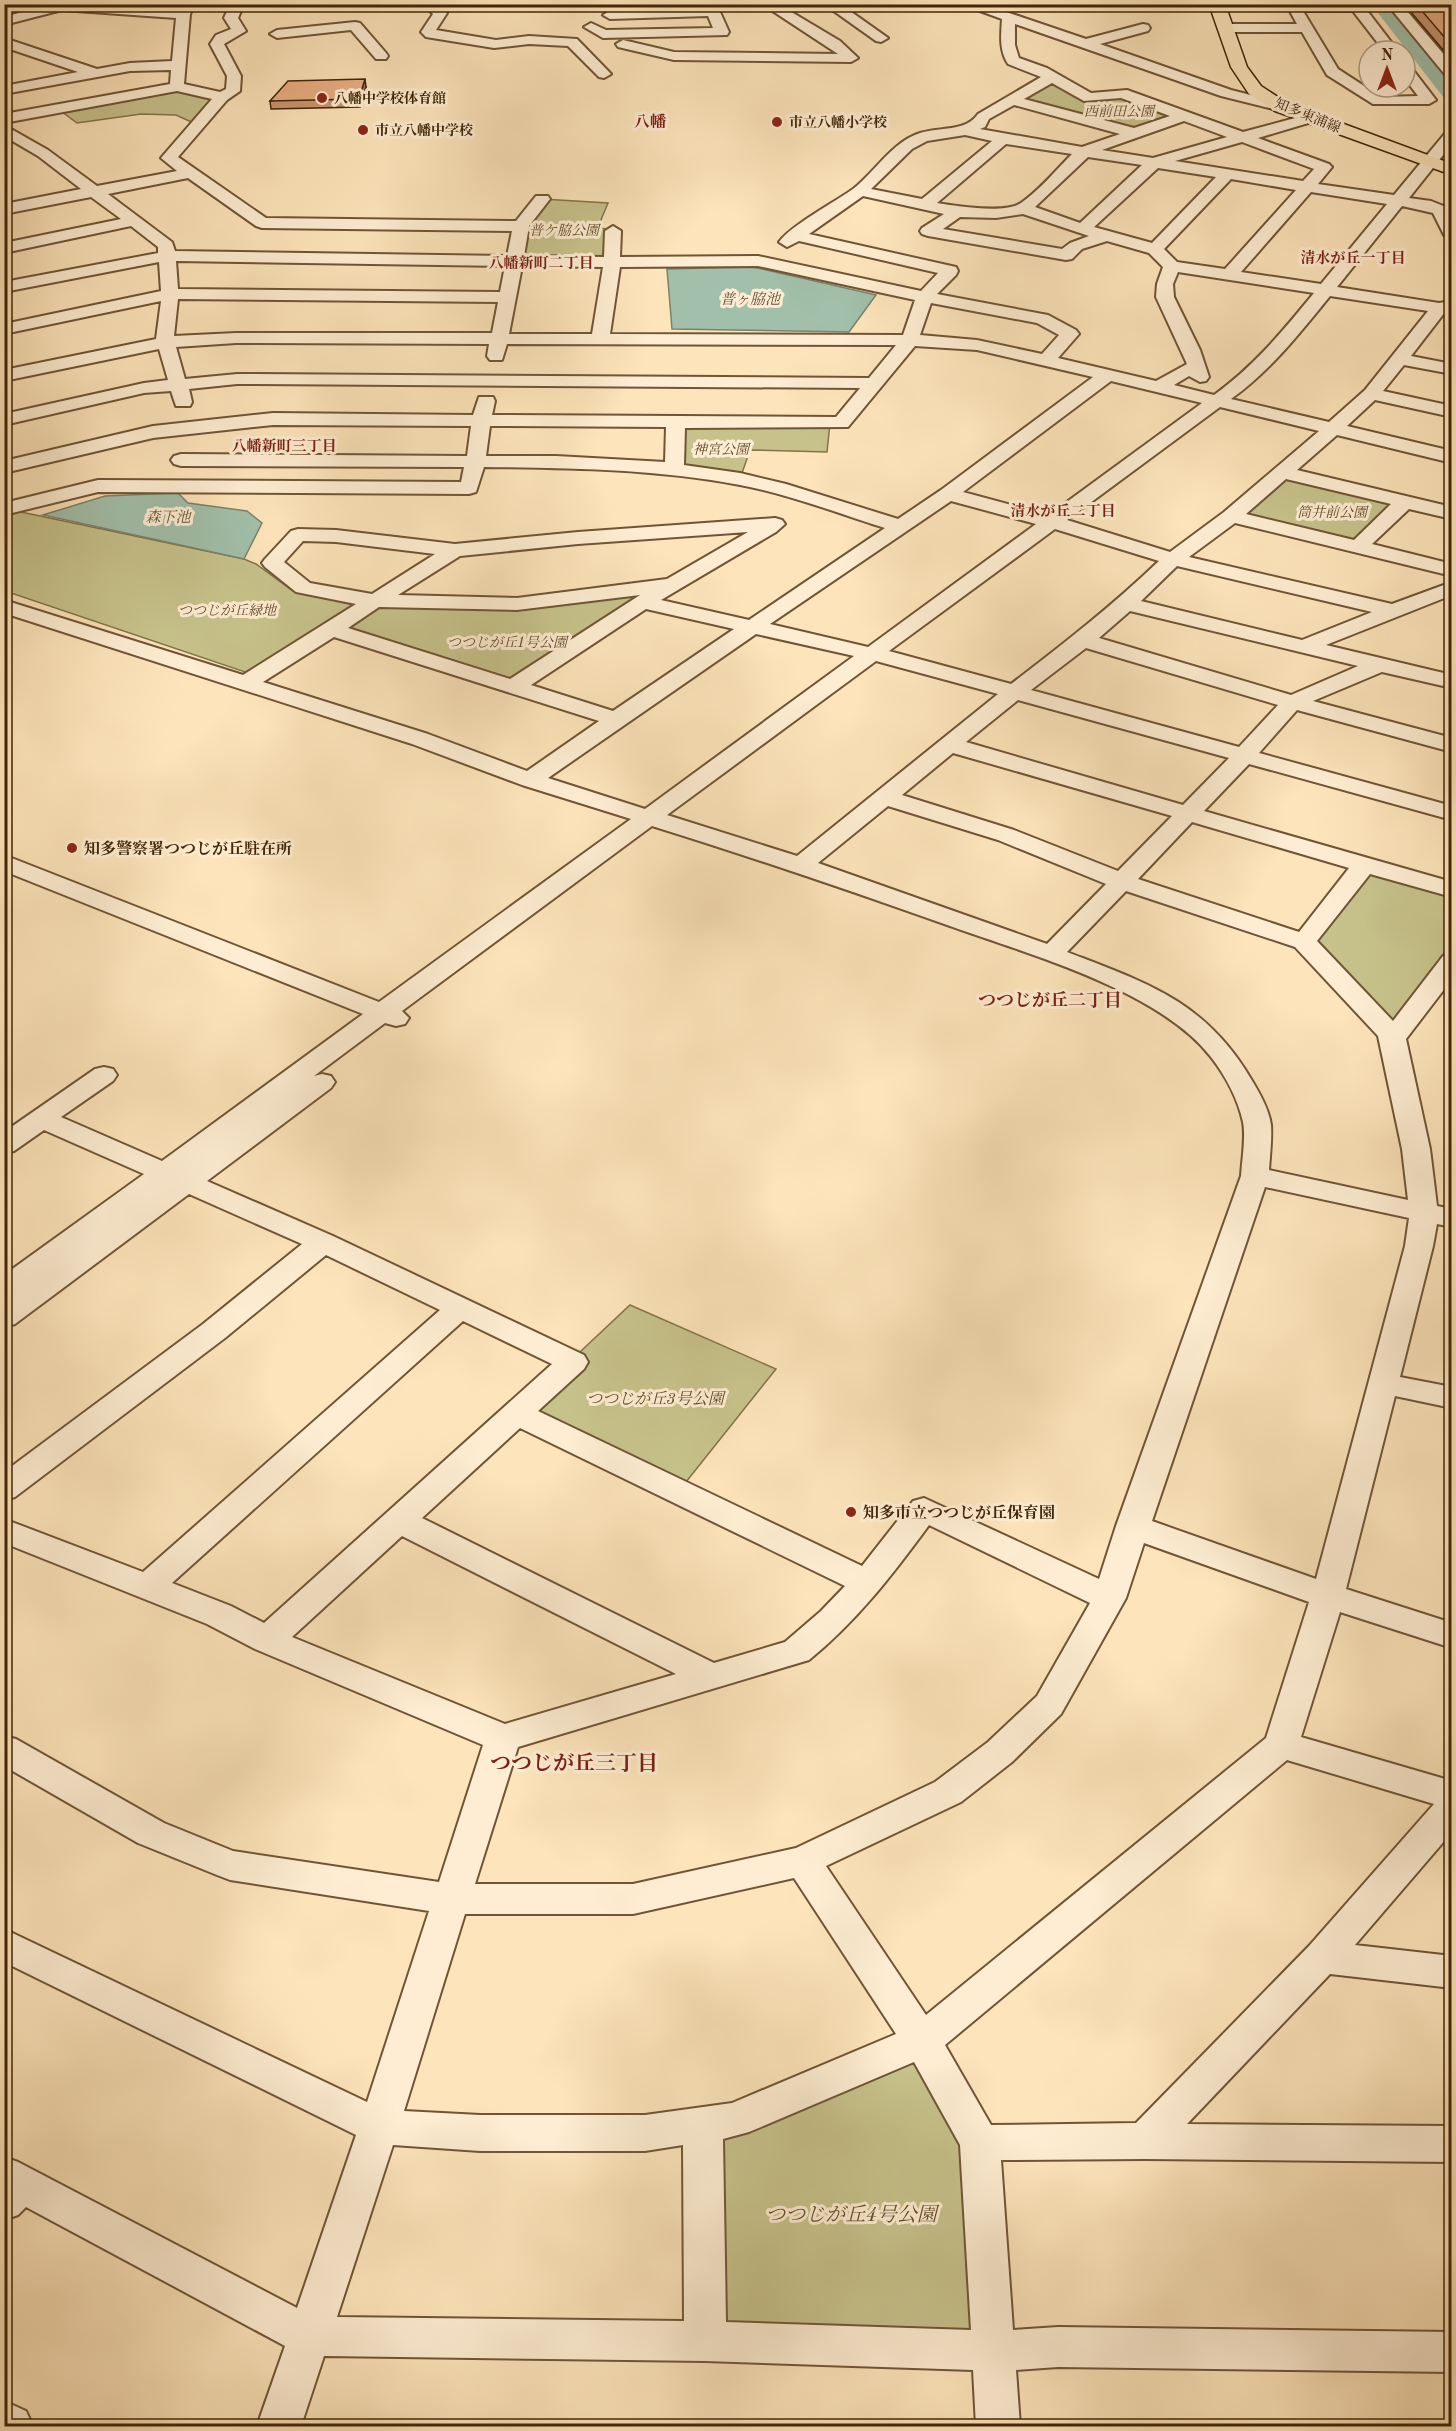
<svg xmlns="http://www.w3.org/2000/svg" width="1456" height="2431" font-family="'Old Standard TT','Noto Serif JP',serif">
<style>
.green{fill:#c7c28b;stroke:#84744a;stroke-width:1.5}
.water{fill:#a1bfaa;stroke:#7b816a;stroke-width:1.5}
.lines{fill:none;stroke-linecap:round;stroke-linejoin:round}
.river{fill:#a1bfaa;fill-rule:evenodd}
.minor-casing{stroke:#705535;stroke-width:4}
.major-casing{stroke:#412509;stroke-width:3}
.minor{fill:#feedd2;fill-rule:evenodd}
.major{fill:#fde4ba;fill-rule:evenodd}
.wall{fill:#c89671;stroke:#412509;stroke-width:1.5}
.shaded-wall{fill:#a37a5c;stroke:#412509;stroke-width:1.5}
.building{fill:#e9ae83;stroke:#412509;stroke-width:1.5}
.poi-dot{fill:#8f2418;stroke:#feedd2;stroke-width:2}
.labels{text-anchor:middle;stroke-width:6;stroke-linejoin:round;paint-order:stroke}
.far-poi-label{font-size:14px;font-weight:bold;fill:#412509;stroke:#feedd2;text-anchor:start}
.far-park-label{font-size:14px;font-style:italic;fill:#624c2a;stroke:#feedd2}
.far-street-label{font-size:14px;fill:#412509;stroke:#feedd2}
.far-neighbourhood-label{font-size:15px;font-weight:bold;fill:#7a1f14;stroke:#feedd2}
.far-water-label{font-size:15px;font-style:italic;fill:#5e5339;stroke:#feedd2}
.far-quarter-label{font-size:16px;font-weight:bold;fill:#7a1f14;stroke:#feedd2}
.poi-label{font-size:16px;font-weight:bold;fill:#412509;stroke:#feedd2;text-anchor:start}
.park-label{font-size:16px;font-style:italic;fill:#624c2a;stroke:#feedd2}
.neighbourhood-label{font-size:18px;font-weight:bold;fill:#7a1f14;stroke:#feedd2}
.near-park-label{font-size:20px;font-style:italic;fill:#624c2a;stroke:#feedd2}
.near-neighbourhood-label{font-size:21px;font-weight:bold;fill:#7a1f14;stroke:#feedd2}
</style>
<rect width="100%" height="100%" fill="#fde4ba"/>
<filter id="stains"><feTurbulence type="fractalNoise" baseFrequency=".00333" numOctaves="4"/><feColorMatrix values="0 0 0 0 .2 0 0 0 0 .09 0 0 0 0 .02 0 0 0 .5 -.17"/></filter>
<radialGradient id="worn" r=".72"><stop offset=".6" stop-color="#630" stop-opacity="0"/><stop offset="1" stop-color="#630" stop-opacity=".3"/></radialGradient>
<!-- green -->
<path class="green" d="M 1051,77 L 1089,98 L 1122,93 L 1183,116 L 1135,133 L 1012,100 Z
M 177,87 L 222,97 L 198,125 L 176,115 L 141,114 L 77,123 L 58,109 Z
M 542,199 L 608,203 L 598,227 L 613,231 L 612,262 L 515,260 L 521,226 Z
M 676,422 L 830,423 L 827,452 L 750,450 L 740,479 L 674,470 Z
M 1282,472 L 1405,502 L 1358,547 L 1231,516 Z
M 21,512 L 244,559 L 256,564 L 293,591 L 355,605 L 248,673 L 5,591 L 5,515 Z
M 645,592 L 515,678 L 509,678 L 345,626 L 374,606 Z
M 1372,872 L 1451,895 L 1451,943 L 1397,1021 L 1390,1020 L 1318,946 L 1316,937 L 1363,874 Z
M 630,1305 L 776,1369 L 678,1492 L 515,1413 Z
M 922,2041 L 980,2143 L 993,2351 L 705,2341 L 703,2124 Z"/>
<!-- water -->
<path class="water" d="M 753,267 L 876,295 L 849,332 L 672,329 L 667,269 Z
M 178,493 L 188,503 L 247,511 L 262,523 L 244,559 L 43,515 L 105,496 Z"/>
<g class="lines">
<!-- river -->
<path class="river" d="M 1371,4 L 1392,4 L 1452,78 L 1452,99 L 1444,98 Z"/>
<!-- minor casing -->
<g class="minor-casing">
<path id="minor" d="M 52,4 L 101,4 L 177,10 L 179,4 L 195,4 L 190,14 L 184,84 L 220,92 L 226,89 L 227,76 L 210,44 L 216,35 L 231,29 L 224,18 L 230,4 L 244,4 L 238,18 L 246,31 L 224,44 L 241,76 L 240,91 L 227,100 L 178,157 L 266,218 L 516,221 L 536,196 L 548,196 L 550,199 L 529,226 L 524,256 L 604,257 L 605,231 L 613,226 L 621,231 L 620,257 L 758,256 L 921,291 L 938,273 L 799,241 L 787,247 L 779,242 C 790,226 835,202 853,189 C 875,172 892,142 920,133 C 939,127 966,132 978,114 L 1041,77 L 1008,64 C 999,50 1001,35 1002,19 L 961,4 L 983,4 L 1086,39 L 1143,24 L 1148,25 L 1150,28 L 1148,31 L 1100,44 L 1231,90 L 1286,104 L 1288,107 L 1281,111 L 1221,96 L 1015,24 L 1015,45 L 1019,58 L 1047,68 L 1091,93 L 1127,90 L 1243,132 L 1310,114 L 1315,115 L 1317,118 L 1315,121 L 1258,138 L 1329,164 L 1332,167 L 1318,184 L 1394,195 L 1447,131 L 1452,130 L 1452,144 L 1409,198 L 1431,201 L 1446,207 L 1452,217 L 1452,240 L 1444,235 L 1433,213 L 1402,206 L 1337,287 L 1439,303 L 1452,301 L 1452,311 L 1445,312 L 1411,356 L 1452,364 L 1452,374 L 1404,365 L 1383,391 L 1452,406 L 1452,417 L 1375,400 L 1347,426 L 1452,451 L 1452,463 L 1337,435 L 1297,470 L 1452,507 L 1452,519 L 1409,509 L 1372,544 L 1452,564 L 1452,576 L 1235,523 L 1189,557 L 1392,604 L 1452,582 L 1452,595 L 1326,645 L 1452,675 L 1452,688 L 1382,672 L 1313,701 L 1452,738 L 1452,752 L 1297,710 L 1259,753 L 1452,806 L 1452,820 L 1249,764 L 1204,811 L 1452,882 L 1452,897 L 1370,874 L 1317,941 L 1393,1021 L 1443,956 L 1452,954 L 1452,979 L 1406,1039 L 1430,1149 L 1437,1206 L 1452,1209 L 1452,1227 L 1437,1224 L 1433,1246 L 1400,1377 L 1452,1387 L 1452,1408 L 1395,1396 L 1346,1589 L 1452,1623 L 1452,1648 L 1340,1612 L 1301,1737 L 1452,1781 L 1452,1832 L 1355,1945 L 1452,1956 L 1452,1988 L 1330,1974 L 1187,2124 L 1452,2126 L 1452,2162 L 1145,2159 L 1001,2160 L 1013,2330 L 1058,2327 L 1452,2332 L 1452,2372 L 1058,2367 L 1016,2370 L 1020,2426 L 976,2426 L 973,2370 L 705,2361 L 324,2356 L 301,2426 L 257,2426 L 285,2346 L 26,2207 L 18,2215 L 4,2220 L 4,2157 L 18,2162 L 297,2308 L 356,2135 L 4,1962 L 4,1929 L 367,2102 L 429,1911 L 230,1880 L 217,1875 L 138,1843 L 4,1766 L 4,1736 L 16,1739 L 164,1823 L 233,1851 L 439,1882 L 483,1745 L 255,1649 L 207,1624 L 4,1543 L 4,1519 L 143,1572 L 440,1310 L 326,1255 L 225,1338 L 15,1497 L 4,1500 L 4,1472 L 203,1324 L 302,1244 L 189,1194 L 15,1324 L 4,1327 L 4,1302 L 10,1298 L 4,1299 L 4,1275 L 144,1174 L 44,1130 L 14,1151 L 4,1153 L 4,1132 L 95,1069 L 104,1067 L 113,1069 L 117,1075 L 113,1081 L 61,1117 L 162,1161 L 363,1014 L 4,871 L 4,855 L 379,1002 L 631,819 L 522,785 L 412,744 L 4,613 L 4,600 L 243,675 L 356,604 L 296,592 L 265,567 L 262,563 L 265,559 L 291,531 L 298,529 L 336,530 L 455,544 L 578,532 L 775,518 L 782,520 L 785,524 L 776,532 L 661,600 L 749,620 L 885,528 C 837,513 789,494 740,485 C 655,469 570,468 484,467 L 476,492 L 469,494 L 98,492 L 4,515 L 4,503 L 98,480 L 461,482 L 464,467 L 181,466 L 174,464 L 171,460 L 174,456 L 181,454 L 467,456 L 471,426 L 273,425 L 153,438 L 4,473 L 4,461 L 153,426 L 273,413 L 473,415 L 479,397 L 493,397 L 495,401 L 492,415 L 836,417 L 860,388 L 237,384 L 189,389 L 192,402 L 190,406 L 176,406 L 171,391 L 144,393 L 4,425 L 4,414 L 144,383 L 168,380 L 159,349 L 4,381 L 4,370 L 156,339 L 161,301 L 4,334 L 4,324 L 161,291 L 159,262 L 4,292 L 4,282 L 158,253 L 158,247 L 131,226 L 4,253 L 4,243 L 121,219 L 91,197 L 4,214 L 4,204 L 81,189 L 38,156 L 4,136 L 4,125 L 48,150 L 97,186 L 177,171 L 161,158 L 212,99 L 177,91 L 4,123 L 4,114 L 170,84 L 171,70 L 130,71 L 4,94 L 4,86 L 78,72 L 4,47 L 4,38 L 97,69 L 130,63 L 172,61 L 176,18 L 62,10 L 4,25 L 4,17 ZM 1052,83 L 1084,101 L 1121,98 L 1170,116 L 1134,128 L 1024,99 ZM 1014,105 L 1120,134 L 1082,147 L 980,129 L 985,127 L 989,119 ZM 1184,121 L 1227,137 L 1153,158 L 1102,150 ZM 965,135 L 992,141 L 922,199 L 871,189 L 912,149 L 927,141 ZM 1242,142 L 1314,169 L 1303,181 L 1175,161 ZM 1006,144 L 1072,154 C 1056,170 1040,190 1021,203 C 1005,214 956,206 937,203 ZM 1088,157 L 1142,165 L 1080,223 L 1035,207 ZM 1158,168 L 1216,177 L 1152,243 L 1094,227 ZM 188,178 L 256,226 L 262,228 L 512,231 L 507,256 L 175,251 L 172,242 L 108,194 ZM 1231,179 L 1296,190 L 1225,269 L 1177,262 L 1164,249 ZM 1311,192 L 1387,204 L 1321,284 L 1241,272 ZM 863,196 L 944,214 L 922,228 L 920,231 L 922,234 L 928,236 L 1066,260 L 1072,259 L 1082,249 L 1107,241 L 1149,253 L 1163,267 L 1157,284 L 1156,297 L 1187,364 L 1156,381 L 1058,358 L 1079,334 L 1076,330 L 1048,315 L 937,294 L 956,275 L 958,271 L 956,267 L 809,234 ZM 1023,214 L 1089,236 L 1070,243 L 1062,249 L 943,229 L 960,217 L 996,218 ZM 176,261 L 505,266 L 500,292 L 178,289 ZM 522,266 L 603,267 L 592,334 L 509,334 ZM 758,266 L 915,300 L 903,335 L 610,334 L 620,267 ZM 1178,272 L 1314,293 C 1282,332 1255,365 1214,395 L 1174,385 L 1189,376 L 1200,382 L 1206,381 L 1209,377 L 1200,350 L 1174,297 L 1173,284 ZM 1330,296 L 1428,311 L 1365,390 L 1329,422 L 1231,399 C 1271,370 1299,334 1330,296 ZM 178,299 L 498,302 L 492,333 L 236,333 L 174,336 ZM 931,303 L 1037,323 L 1059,335 L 1042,354 L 977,340 L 920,335 ZM 236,343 L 489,344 L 487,356 L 490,360 L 502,360 L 507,344 L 896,345 L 869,378 L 237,374 L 185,379 L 176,347 ZM 915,346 L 977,350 L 1093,377 L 941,490 L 898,519 L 786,484 L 740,473 L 684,465 L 685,428 L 848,427 ZM 1111,381 L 1202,403 L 1049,515 L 963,492 ZM 1220,407 L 1319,431 L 1224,512 L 1170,552 L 1067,520 ZM 490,426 L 666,427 L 665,462 L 556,456 L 486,456 ZM 1286,479 L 1391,504 L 1354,540 L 1246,514 ZM 951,501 L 1036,524 L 868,647 L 770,624 ZM 1055,529 L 1159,561 C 1112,606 1062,645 1011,684 L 889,651 ZM 748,532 L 667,579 L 517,598 L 398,595 L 460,556 L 578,544 ZM 303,541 L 336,542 L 435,554 L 372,594 L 310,583 L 284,562 ZM 1177,566 L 1372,612 L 1302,640 L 1141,601 ZM 640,595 L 510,679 L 348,628 L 379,607 L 517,610 ZM 646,609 L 734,629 L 613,711 L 531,685 ZM 1130,611 L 1358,666 L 1291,695 L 1099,638 ZM 756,634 L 854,656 L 645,809 L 548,778 ZM 334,637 L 599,721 L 527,771 L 428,734 L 263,682 ZM 1086,648 L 1278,705 L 1239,747 L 1031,690 ZM 876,661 L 998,694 L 797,856 L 667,815 ZM 1018,700 L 1229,758 L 1183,805 L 966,742 ZM 953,753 L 1172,816 L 1118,871 L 1014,830 L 902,795 ZM 888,806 L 998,840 L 1106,884 L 1047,944 L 818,863 ZM 1192,822 L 1349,868 L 1299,932 L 1138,879 ZM 652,826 C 752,857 851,891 950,926 C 1028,954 1159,990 1211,1057 C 1225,1075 1238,1099 1243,1122 C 1246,1138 1242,1159 1241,1176 L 1116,1526 L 1099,1579 L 924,1498 L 913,1501 L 862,1566 L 538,1411 L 584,1369 L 588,1362 L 584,1355 L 333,1236 L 207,1181 L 331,1088 L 335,1082 L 331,1076 L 322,1074 L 314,1076 L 385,1023 L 396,1026 L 405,1024 L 409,1018 L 402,1011 ZM 1126,891 L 1295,947 L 1378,1036 L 1402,1149 L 1408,1200 L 1269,1170 C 1270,1155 1272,1139 1271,1125 C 1269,1109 1259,1092 1251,1079 C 1205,1001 1147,983 1067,952 ZM 1265,1187 L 1409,1218 L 1405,1246 L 1316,1579 L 1152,1521 ZM 463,1321 L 552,1364 L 264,1623 L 231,1606 L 172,1583 ZM 520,1428 L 845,1586 L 821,1611 L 785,1642 L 714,1663 L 422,1518 ZM 929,1525 L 1090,1603 L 1037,1696 L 988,1742 L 935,1782 L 796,1848 L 633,1884 L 475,1884 L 518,1747 L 809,1660 C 857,1621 893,1574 929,1525 ZM 402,1536 L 676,1674 L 505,1724 L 292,1637 ZM 1144,1543 L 1309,1602 L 1266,1738 L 926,2015 L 826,1866 L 961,1802 L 1012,1762 L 1061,1714 L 1126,1598 ZM 1287,1760 L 1434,1804 L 1309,1946 L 1136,2123 L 991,2125 L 945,2045 ZM 794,1878 L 896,2034 L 732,2103 L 645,2115 L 480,2115 L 404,2111 L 465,1914 L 633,1914 ZM 914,2062 L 960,2145 L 971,2330 L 726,2322 L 723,2139 L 749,2132 ZM 393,2145 L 480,2151 L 645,2151 L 683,2145 L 684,2321 L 337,2317 Z
M 423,4 L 438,4 L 447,13 L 436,30 L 496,40 L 529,36 L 577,39 L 611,74 L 604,78 L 599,77 L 568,46 L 529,44 L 494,48 L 426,37 L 421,32 L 433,14 Z
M 762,4 L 778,4 L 840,41 L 858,58 L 851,62 L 674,60 L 618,47 L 616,44 L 623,40 L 674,52 L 838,54 Z
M 824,4 L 840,4 L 888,38 L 881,42 L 876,41 Z
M 1286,4 L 1362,4 L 1398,51 L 1384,51 L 1353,11 L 1303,11 L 1338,69 L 1381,97 L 1418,96 L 1405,79 L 1405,65 L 1410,66 L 1436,100 L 1429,104 L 1373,104 L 1327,75 L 1302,32 L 1225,32 L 1218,28 L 1225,24 L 1297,24 Z
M 1387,4 L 1401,4 L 1452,64 L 1452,78 L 1447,77 Z
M 713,8 L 720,12 L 729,32 L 727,35 L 603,38 L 584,27 L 591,23 L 606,30 L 713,28 L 708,16 L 610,19 L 603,15 L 610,11 Z
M 355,22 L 360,23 L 386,53 L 388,56 L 386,59 L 376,59 L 351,30 L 277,38 L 270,34 L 277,30 Z
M 4,2401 L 26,2411 L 33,2426 L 4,2426 Z"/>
</g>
<!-- major casing -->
<g class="major-casing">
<path id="major" d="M 1209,4 L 1225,4 L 1247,67 L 1261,86 L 1287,103 L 1452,164 L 1452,175 L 1275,111 L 1249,94 L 1231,67 Z"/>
</g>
<!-- minor -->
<use href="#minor" class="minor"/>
<!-- major -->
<use href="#major" class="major"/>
</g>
<!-- wall -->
<path class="wall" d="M 1411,4 L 1452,4 L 1452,58 L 1450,58 L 1410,11 Z
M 366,87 L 360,107 L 271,109 L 270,101 Z"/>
<!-- shaded-wall -->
<path class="shaded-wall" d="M 365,79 L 366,87 L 360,107 L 359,99 Z"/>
<!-- building -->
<path class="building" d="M 1416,4 L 1452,4 L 1452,46 Z
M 365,79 L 359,99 L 270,101 L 288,81 Z"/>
<!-- markers -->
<g class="poi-dot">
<circle cx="322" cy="98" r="6"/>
<circle cx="777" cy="122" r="6"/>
<circle cx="363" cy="130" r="6"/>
<circle cx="72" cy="848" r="6"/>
<circle cx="851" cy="1512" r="6"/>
</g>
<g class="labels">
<!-- far-poi labels -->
<g class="far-poi-label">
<text x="334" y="103">八幡中学校体育館</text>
<text x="789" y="127">市立八幡小学校</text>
<text x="375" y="135">市立八幡中学校</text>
</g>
<!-- far-park labels -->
<g class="far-park-label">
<text x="1119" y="116">西前田公園</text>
<text x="564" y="235">普ケ脇公園</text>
<text x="721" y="454">神宮公園</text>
<text x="1332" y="517">筒井前公園</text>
<text x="227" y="615">つつじが丘緑地</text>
<text x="507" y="647">つつじが丘1号公園</text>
</g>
<!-- far-street labels -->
<g class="far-street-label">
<text transform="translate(1308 115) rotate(22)" y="5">知多東浦線</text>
</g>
<!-- far-neighbourhood labels -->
<g class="far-neighbourhood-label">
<text x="1353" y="263">清水が丘一丁目</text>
<text x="541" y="268">八幡新町二丁目</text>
<text x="284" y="451">八幡新町三丁目</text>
<text x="1063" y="516">清水が丘二丁目</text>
</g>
<!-- far-water labels -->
<g class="far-water-label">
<text x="750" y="304">普ヶ脇池</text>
<text x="168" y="522">森下池</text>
</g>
<!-- far-quarter labels -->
<g class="far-quarter-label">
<text x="650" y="127">八幡</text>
</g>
<!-- poi labels -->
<g class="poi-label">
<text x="84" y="854">知多警察署つつじが丘駐在所</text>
<text x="863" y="1518">知多市立つつじが丘保育園</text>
</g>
<!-- park labels -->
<g class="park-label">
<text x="655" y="1404">つつじが丘3号公園</text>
</g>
<!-- neighbourhood labels -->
<g class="neighbourhood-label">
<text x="1050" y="1006">つつじが丘二丁目</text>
</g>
<!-- near-park labels -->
<g class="near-park-label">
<text x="851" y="2221">つつじが丘4号公園</text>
</g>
<!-- near-neighbourhood labels -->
<g class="near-neighbourhood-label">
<text x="574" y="1770">つつじが丘三丁目</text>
</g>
</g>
<!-- margin -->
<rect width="1456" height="2431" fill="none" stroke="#fde4ba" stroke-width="24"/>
<rect x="6" y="6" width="1444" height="2419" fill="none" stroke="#412509" stroke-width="3"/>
<rect x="12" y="12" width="1432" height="2407" fill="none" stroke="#412509" stroke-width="1.5"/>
<!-- north arrow -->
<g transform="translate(1387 69)"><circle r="28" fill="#feedd2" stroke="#b29d82" stroke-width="1.5"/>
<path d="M0-4.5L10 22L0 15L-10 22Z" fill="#8f2418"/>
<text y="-9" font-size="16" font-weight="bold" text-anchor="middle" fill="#412509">N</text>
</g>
<rect width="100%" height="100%" filter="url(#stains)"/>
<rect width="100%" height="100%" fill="url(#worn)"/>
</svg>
